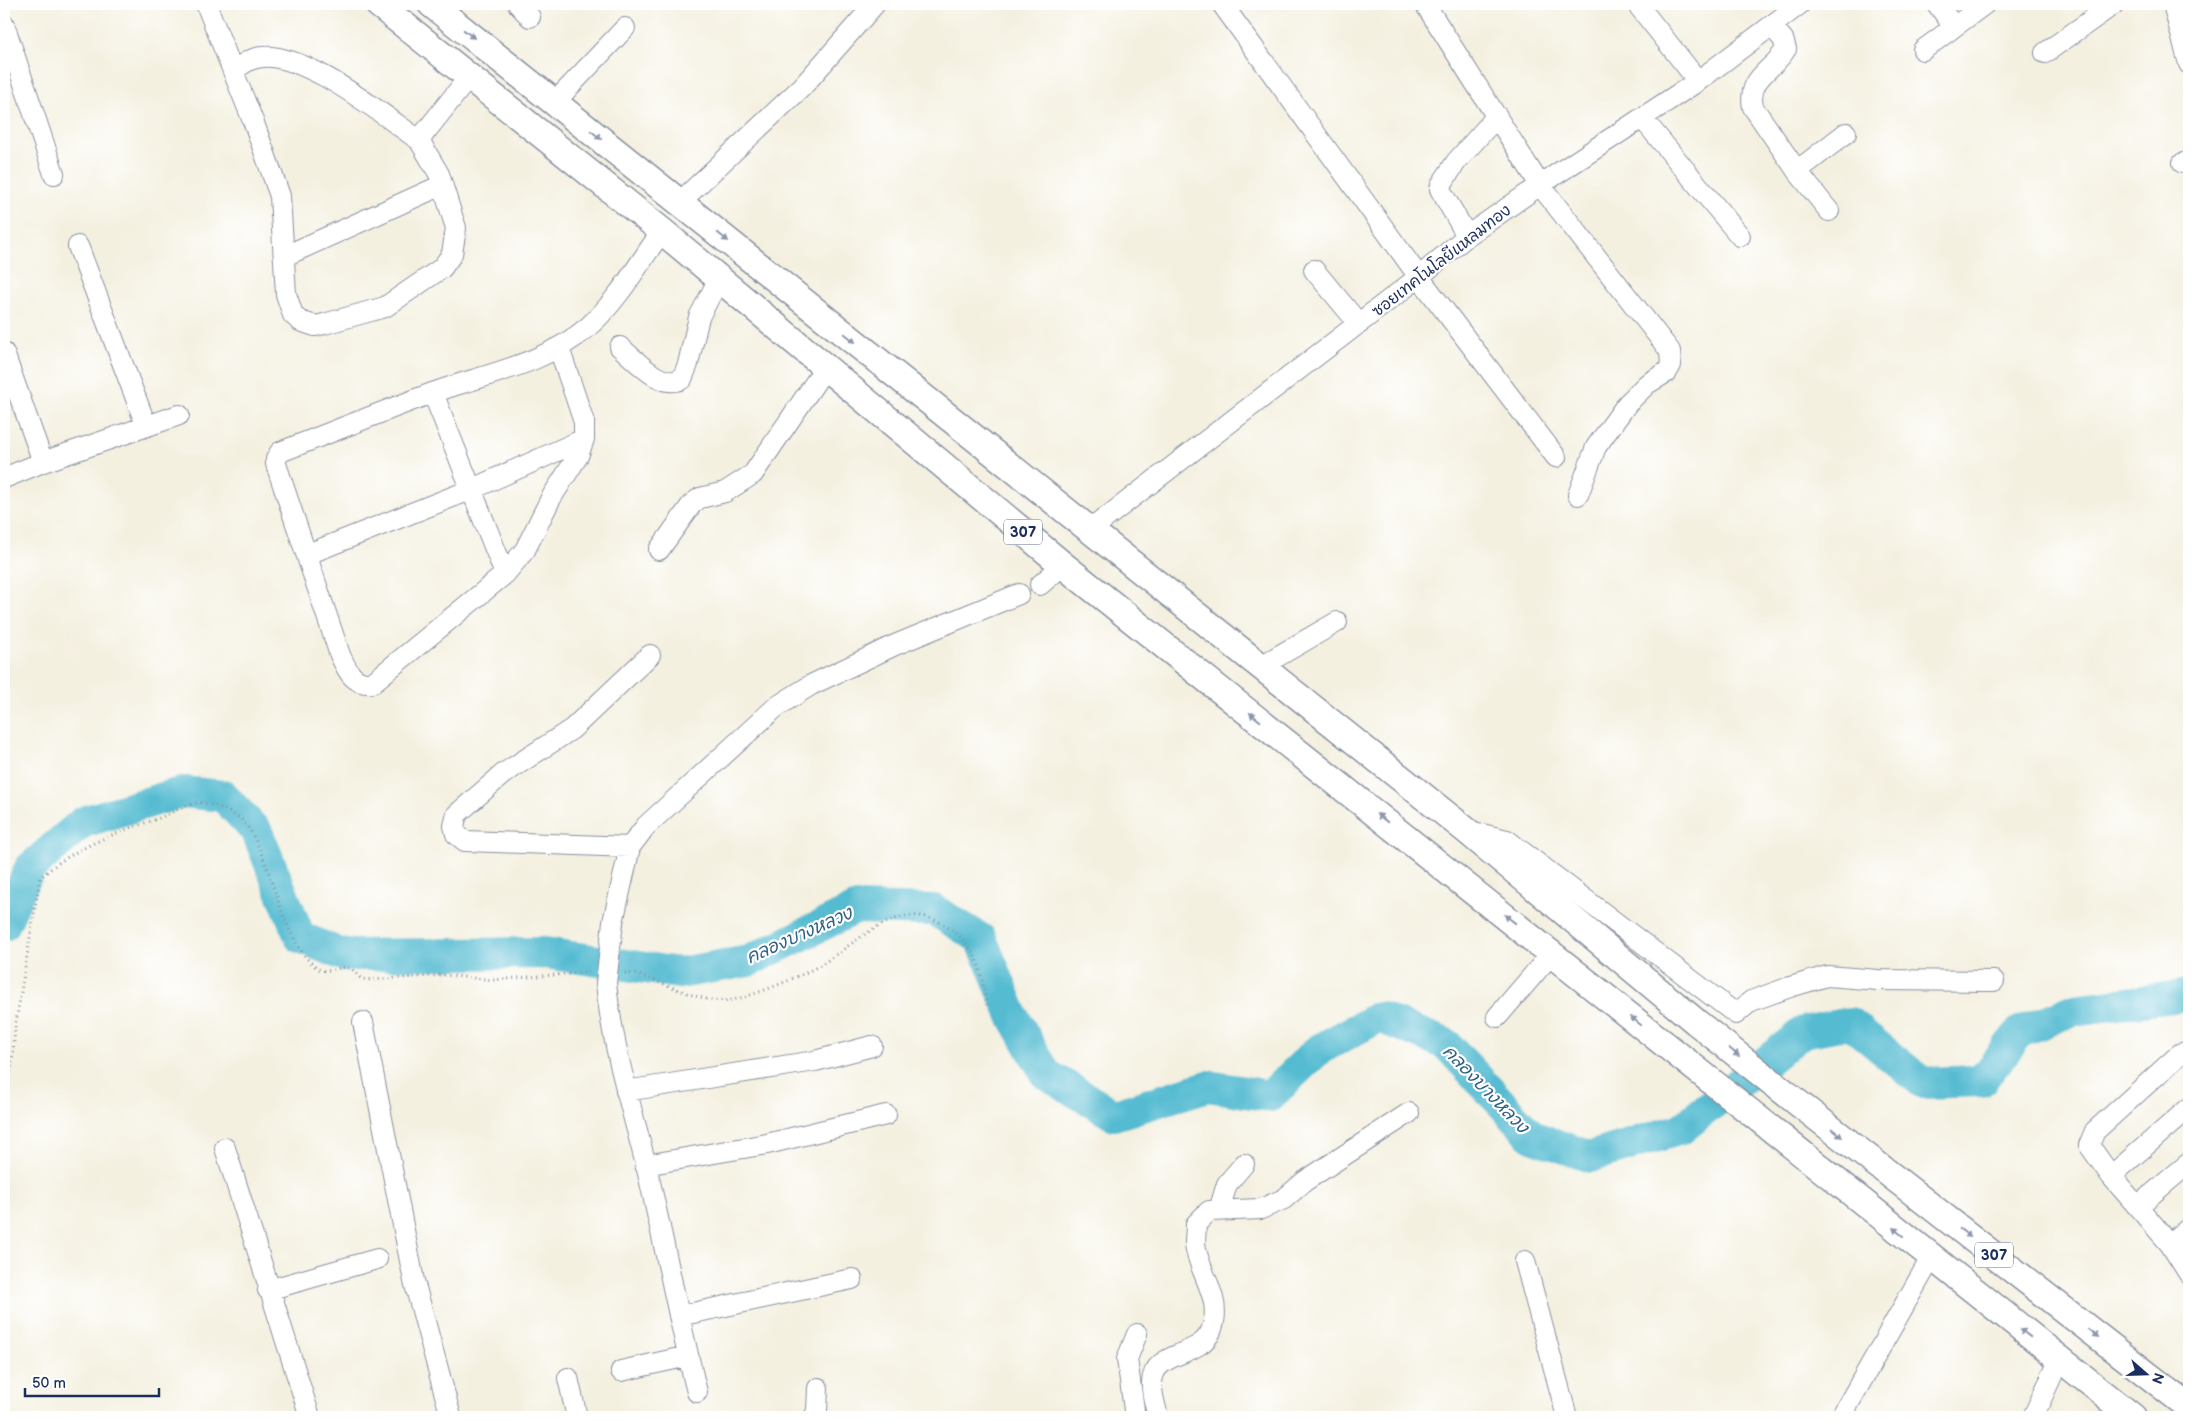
<svg xmlns="http://www.w3.org/2000/svg" width="2193" height="1421" font-family="'Balsamiq Sans','Playpen Sans Thai',sans-serif">
<style>
.lines{fill:none;stroke-linecap:round;stroke-linejoin:round}
.river{stroke:#54bbd1;stroke-width:32}
.minor-casing{stroke:#88909f;stroke-width:22}
.major-casing{stroke:#88909f;stroke-width:29}
.path{stroke:#88909f;stroke-width:3;stroke-dasharray:1 4;stroke-linecap:butt}
.minor{stroke:#fff;stroke-width:20}
.major{stroke:#fff;stroke-width:26}
.minor-bridge-casing{stroke:#88909f;stroke-width:22;stroke-linecap:butt}
.minor-bridge{stroke:#fff;stroke-width:20}
.oneway{fill:#8d97ae}
.labels{text-anchor:middle;stroke-width:4.5;stroke-linejoin:round;paint-order:stroke}
.shield{fill:#fff;stroke:#5f6d8e;stroke-width:1}
.shield-label{font-size:15px;font-weight:bold;fill:#1b2f5e}
.street-label{font-size:16px;fill:#1b2f5e;stroke:#fff}
.water-label{font-size:18px;font-style:italic;fill:#2f6086;stroke:#fff}
</style>
<rect width="100%" height="100%" fill="#fff"/>
<filter id="ink" filterUnits="userSpaceOnUse"><feTurbulence type="fractalNoise" baseFrequency=".02" numOctaves="2"/><feDisplacementMap in="SourceGraphic" scale="10" xChannelSelector="R" yChannelSelector="G"/><feConvolveMatrix kernelMatrix="1 2 1 2 8 2 1 2 1" color-interpolation-filters="sRGB"/></filter>
<filter id="wash" filterUnits="userSpaceOnUse"><feTurbulence type="fractalNoise" baseFrequency=".0096" numOctaves="4" result="noise"/><feDisplacementMap in="SourceGraphic" scale="20" xChannelSelector="R" yChannelSelector="G"/><feGaussianBlur stdDeviation="1.12" result="paint"/><feColorMatrix in="noise" values="0 0 0 0 0 0 0 0 0 0 0 0 0 0 0 0 0 1.4 0 .05"/><feComposite in="paint" operator="in"/></filter>
<g filter="url(#wash)">
<rect width="100%" height="100%" fill="#f4f0e0"/>
<g class="lines">
<!-- river -->
<path class="river" d="M 4,925 L 30,868 L 83,822 L 183,792 L 223,796 L 257,832 L 300,937 L 343,955 L 545,953 L 679,973 L 749,961 L 857,908 L 934,910 L 981,939 L 1013,1016 L 1046,1074 L 1114,1115 L 1208,1086 L 1270,1096 L 1318,1050 L 1379,1017 L 1446,1044 L 1532,1136 L 1590,1157 L 1681,1129 L 1803,1032 L 1850,1023 L 1923,1083 L 1981,1081 L 2020,1032 L 2073,1010 L 2189,995"/>
</g>
</g>
<g filter="url(#ink)">
<g class="lines">
<!-- minor casing -->
<g class="minor-casing">
<path id="minor" d="M 206,4 L 255,126 L 280,196 L 286,294 L 293,315 L 300,321 L 315,326 L 324,324 L 385,307 L 442,268 L 452,254 L 456,228 L 439,174 L 419,140 L 469,77
M 518,4 L 530,17
M 1222,4 L 1419,277 L 1556,457
M 1425,4 L 1540,185 L 1670,351 L 1671,365 L 1667,372 L 1647,384 L 1627,404 L 1596,447 L 1578,495
M 1637,4 L 1698,81
M 1937,4 L 1953,25
M 2173,4 L 2189,64
M 4,24 L 54,174
M 1771,26 L 1783,39 L 1786,49 C 1773,71 1747,77 1753,107 L 1797,171 L 1829,211
M 1923,50 L 1985,4
M 2045,53 L 2114,4
M 233,71 C 239,67 246,61 253,59 C 295,43 384,116 419,140
M 555,102 L 625,28
M 1642,118 L 1740,236
M 2183,163 L 2189,162
M 1797,171 L 1846,133
M 680,202 L 802,87 L 875,4
M 1467,236 L 1440,189 L 1441,185 L 1456,162 L 1497,116
M 78,246 L 146,425
M 285,256 L 442,185
M 1314,270 L 1359,324
M 620,347 C 635,359 660,390 682,379 L 688,364 L 699,317 L 719,279
M 4,353 L 43,462
M 433,393 L 505,574
M 584,439 L 578,456 L 551,498 L 525,550 L 505,574 L 372,683 C 353,685 347,670 340,655 L 276,464 L 276,459 L 280,452 C 330,433 381,412 432,393 C 485,374 544,365 588,327 C 618,301 639,263 662,231
M 4,478 L 43,462 L 179,415
M 1090,530 L 1419,277 L 1467,236 L 1540,185 L 1698,81 L 1800,4
M 659,550 L 692,504 L 700,498 L 725,492 L 753,474 L 825,368
M 308,554 L 470,490 L 584,439 L 584,422 L 559,348
M 1040,585 L 1063,565
M 1261,666 L 1337,622
M 1469,831 L 1507,840 L 1736,1014 L 1751,1001 L 1790,987 L 1827,976 L 1878,980 L 1994,981
M 630,847 L 465,841 L 456,834 L 454,826 L 457,814 L 503,774 L 572,729 L 650,655
M 613,922 L 630,847 L 646,826 L 776,707 L 811,685 L 895,645 L 1019,594
M 606,983 C 612,1046 631,1105 646,1165 C 664,1241 678,1317 697,1392
M 1497,1017 L 1552,953
M 363,1022 L 414,1281 L 451,1417
M 2189,1054 L 2181,1053 L 2095,1131 L 2089,1145 L 2111,1176 L 2170,1244 L 2189,1274
M 626,1091 L 815,1061 L 872,1046
M 225,1148 L 310,1417
M 645,1165 L 767,1144 L 886,1115
M 2111,1176 L 2189,1108
M 2138,1206 L 2189,1163
M 1219,1210 L 1227,1184 L 1244,1164
M 2170,1244 L 2189,1228
M 1525,1261 L 1567,1417
M 268,1290 L 377,1259
M 679,1316 L 852,1279
M 621,1371 L 688,1356
M 568,1378 L 577,1417
M 814,1417 L 817,1411 L 818,1388
M 1135,1417 L 1127,1359 L 1137,1334
M 1158,1417 C 1156,1407 1151,1394 1152,1383 C 1153,1350 1200,1358 1211,1331 C 1225,1299 1197,1272 1195,1243 C 1195,1237 1196,1230 1196,1224 L 1209,1211 L 1261,1209 L 1284,1199 L 1305,1181 L 1409,1113
M 1841,1417 L 1931,1258
M 2033,1417 L 2059,1360"/>
</g>
<!-- major casing -->
<g class="major-casing">
<path id="major" d="M 378,4 L 662,231 L 1063,565 L 2133,1417
M 431,4 L 1467,831 L 1696,1022 L 1798,1103 L 2189,1407"/>
</g>
<!-- path -->
<path class="path" d="M 625,973 C 661,976 694,1005 731,1000 C 752,997 804,975 822,964 C 858,942 900,896 944,925 C 956,932 966,941 973,953 C 981,965 984,991 987,1005
M 4,1085 L 9,1079 L 12,1065 L 15,1028 L 40,878 C 69,850 119,831 157,819 C 170,814 182,806 196,803 C 204,802 214,805 221,808 C 229,812 238,816 244,822 C 251,829 255,840 259,848 C 275,883 285,938 312,964 C 327,979 337,963 351,969 C 355,971 358,977 362,979 L 370,980 L 444,975 L 493,980 L 589,972"/>
<!-- minor -->
<use href="#minor" class="minor"/>
<!-- major -->
<use href="#major" class="major"/>
<!-- minor-bridge casing -->
<g class="minor-bridge-casing">
<path id="minor-bridge" d="M 606,983 L 613,922"/>
</g>
<!-- minor-bridge -->
<use href="#minor-bridge" class="minor-bridge"/>
</g>
<!-- one-way arrows -->
<defs><path id="oneway-solid" d="M-6-.8H1V-3.2L6.5 0L1 3.2V.8H-6Z" transform="scale(1.25)"/></defs>
<g class="oneway">
<use href="#oneway-solid" transform="translate(469 34) rotate(38)"/>
<use href="#oneway-solid" transform="translate(596 135) rotate(39)"/>
<use href="#oneway-solid" transform="translate(723 237) rotate(39)"/>
<use href="#oneway-solid" transform="translate(850 338) rotate(39)"/>
<use href="#oneway-solid" transform="translate(1255 717) rotate(-142)"/>
<use href="#oneway-solid" transform="translate(1382 818) rotate(-142)"/>
<use href="#oneway-solid" transform="translate(1510 919) rotate(-142)"/>
<use href="#oneway-solid" transform="translate(1636 1021) rotate(-141)"/>
<use href="#oneway-solid" transform="translate(1734 1052) rotate(39)"/>
<use href="#oneway-solid" transform="translate(1837 1133) rotate(38)"/>
<use href="#oneway-solid" transform="translate(1898 1232) rotate(-141)"/>
<use href="#oneway-solid" transform="translate(1965 1233) rotate(38)"/>
<use href="#oneway-solid" transform="translate(2025 1333) rotate(-142)"/>
<use href="#oneway-solid" transform="translate(2093 1333) rotate(38)"/>
</g>
</g>
<g class="labels">
<!-- shield labels -->
<g class="shield">
<rect x="1004" y="519.5" width="38" height="25" rx="4"/>
<rect x="1975" y="1242.5" width="38" height="25" rx="4"/>
</g>
<g class="shield-label">
<text x="1023" y="537">307</text>
<text x="1994" y="1260">307</text>
</g>
<!-- street labels -->
<g class="street-label">
<text transform="translate(1441 260) rotate(-38)" y="6">ซอยเทคโนโลยีแหลมทอง</text>
</g>
<!-- water labels -->
<g class="water-label">
<text transform="translate(799 935) rotate(-24)" y="6">คลองบางหลวง</text>
<text transform="translate(1486 1089) rotate(46)" y="6">คลองบางหลวง</text>
</g>
</g>
<!-- margin -->
<rect width="2193" height="1421" fill="none" stroke="#fff" stroke-width="20"/>
<!-- north arrow -->
<g transform="translate(2146 1374) rotate(110)" stroke="#ffffff" stroke-width="4" paint-order="stroke">
<path d="M0-4L9 19L0 12L-9 19Z" fill="#1b2f5e"/>
<text y="-8" font-size="14" font-weight="bold" text-anchor="middle" fill="#1b2f5e">N</text>
</g>
<!-- scale -->
<path d="M25 1388v8h134v-8" fill="none" stroke="#1b2f5e" stroke-width="2.5"/>
<text x="32" y="1388" font-size="15" fill="#1b2f5e" stroke="#ffffff" stroke-width="4" paint-order="stroke">50 m</text>
</svg>
